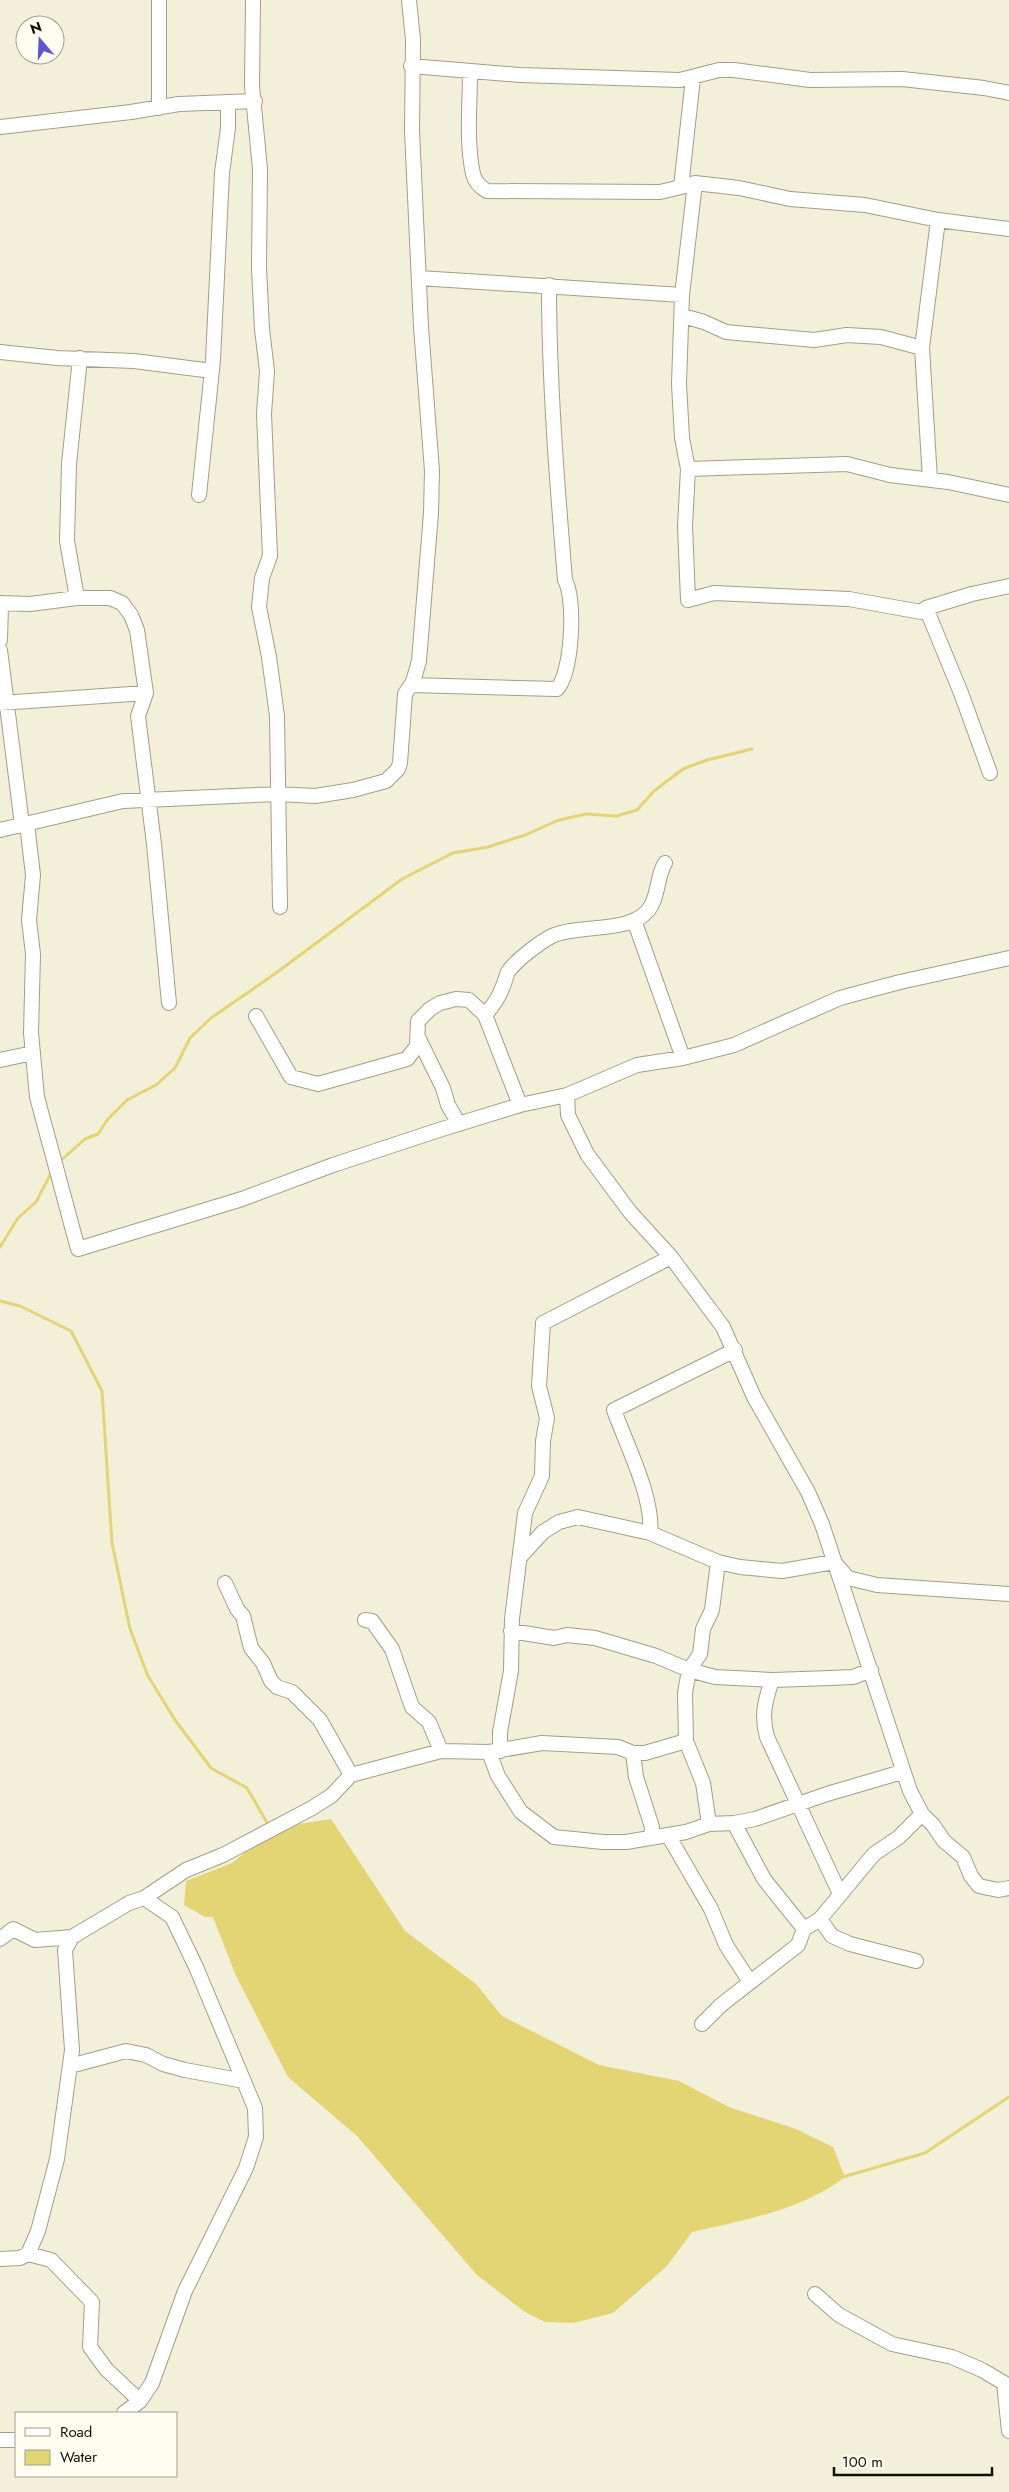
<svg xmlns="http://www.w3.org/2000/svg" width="1009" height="2492" font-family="Jost,sans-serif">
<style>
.water{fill:#e3d574}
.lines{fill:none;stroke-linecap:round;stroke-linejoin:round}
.stream{stroke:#e3d574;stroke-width:3}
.minor-casing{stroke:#a19f89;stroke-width:16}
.minor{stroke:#fff;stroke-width:14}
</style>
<rect width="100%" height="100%" fill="#f3f0d9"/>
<!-- water -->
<path class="water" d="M 331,1819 L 405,1931 L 476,1984 L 502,2016 L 599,2065 L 679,2081 L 729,2107 L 796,2129 L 833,2147 L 845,2177 C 802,2210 745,2220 692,2232 L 666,2267 L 613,2313 L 573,2323 L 545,2322 L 525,2312 L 477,2275 L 357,2136 L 288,2077 L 236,1976 L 213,1917 L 205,1917 L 184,1905 L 186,1881 L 232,1863 L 256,1843 L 292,1825 Z"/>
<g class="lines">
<!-- stream -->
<path class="stream" d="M 58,1163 L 85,1139 L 98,1134 L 108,1119 L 127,1100 L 156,1085 L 175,1068 L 190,1038 L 211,1018 L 276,973 L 402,879 L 453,853 L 488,847 L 525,835 L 559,820 L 586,814 L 616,816 L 637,810 L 654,791 L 683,769 L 707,760 L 752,749
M 0,1247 L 18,1218 L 36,1202 L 52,1171
M 0,1301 L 20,1306 L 71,1331 L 102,1391 L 112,1543 L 130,1629 L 148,1676 L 175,1720 L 211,1768 L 247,1788 L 269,1826
M 843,2177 L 925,2153 L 1009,2097"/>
<!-- minor casing -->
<g class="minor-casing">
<path id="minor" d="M 253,0 L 252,86 L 260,169 L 259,268 L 262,329 L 267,371 L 264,414 L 270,556 L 262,578 L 259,607 L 269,657 L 277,716 L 280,907
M 411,66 L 520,75 L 680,80 L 719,70 L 734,70 L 810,80 L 902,79 L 984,88 L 1009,93
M 470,72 C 470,105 466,141 473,174 C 475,182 480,187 487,191 L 660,192 L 681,187
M 693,78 L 681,187 L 695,183 L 682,295 L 679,384 L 682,438 L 688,469 L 685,526 L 688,600 L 714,593 L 849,599 L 921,612 L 926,608 L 972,594 L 1009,586
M 159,108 L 159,0
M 0,127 L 131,112 L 179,104 L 255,101
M 695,183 L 739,188 L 790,199 L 865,205 L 938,220 L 1009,229
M 419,278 L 682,295
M 683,316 L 704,322 L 726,332 L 814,340 L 847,335 L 881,337 L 922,348 L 930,480
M 922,348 L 938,220
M 0,352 L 57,358 L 134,361 L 212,371
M 688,469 L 847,464 L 890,475 L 948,482 L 1009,495
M 199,495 L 213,360 L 222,173 L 228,128 L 228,103
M 77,598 L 67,541 L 69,464 L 80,358
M 0,603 L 30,604 L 77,598 L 110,598 L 122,603 L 131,615 L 137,630 L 146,693 L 138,716 L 154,844 L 169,1003
M 926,608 L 961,693 L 990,773
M 0,640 L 1,604
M 0,650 L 22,825
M 411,685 L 557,689 C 572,673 576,600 565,580 C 557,482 549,383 549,285
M 0,703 L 146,693
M 27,824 L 33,875 L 29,920 L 33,954 L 31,1033 L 37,1097 L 78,1249 L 242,1199 L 333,1165 L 442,1129 L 520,1105 L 567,1095 L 637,1065 L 683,1058 L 734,1045 L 840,998 L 900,982 L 1009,958
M 0,830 L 123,801 L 278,794 L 315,796 L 353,790 L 386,781 L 398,769 L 400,763 L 405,694 L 413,682 L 419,661 L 431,513 L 432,471 L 421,327 L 412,131 L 413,40 L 409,0
M 634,920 L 683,1058
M 485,1015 C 493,1006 499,998 503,986 C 505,982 506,976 508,972 C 515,961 540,942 552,936 C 580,923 635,935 651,906 C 659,892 657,876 665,863
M 256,1016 L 291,1077 L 318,1084 L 407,1059 L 417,1046 L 418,1021 L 430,1009 L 440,1003 L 456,999 L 469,1000 L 485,1015 L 520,1105
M 418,1037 L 443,1088 L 448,1105 L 459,1124
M 0,1060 L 33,1053
M 567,1095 L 568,1115 L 587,1154 L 630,1212 L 671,1257 L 723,1327 L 754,1397 L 808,1492 L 822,1524 L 910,1791 L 922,1814 L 933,1825 L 944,1841 L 963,1857 L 971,1876 L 979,1886 L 998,1890 L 1009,1888
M 650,1533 C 654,1498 626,1444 614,1410 L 735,1350
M 520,1557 L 543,1532 L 559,1522 L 578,1517 L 650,1533 L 718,1562 L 740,1567 L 782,1571 L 834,1562 L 848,1578 L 877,1585 L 1009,1594
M 225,1583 L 237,1609 L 243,1616 L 251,1648 L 263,1663 L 271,1681 L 277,1687 L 292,1692 L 320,1720 L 351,1775
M 365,1620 L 372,1621 L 392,1649 L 412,1707 L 429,1722 L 441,1751
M 511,1631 L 554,1638 L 567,1635 L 595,1638 L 656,1656 L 689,1670 L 715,1677 L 772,1680 L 831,1678 L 853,1677 L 871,1670
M 772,1680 C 765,1701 761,1716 767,1737 L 840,1894
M 500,1751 L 500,1732 L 511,1671 L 512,1619 L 525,1513 L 542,1476 L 543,1441 L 547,1418 L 539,1386 L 543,1323 L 671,1257
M 489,1752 L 498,1776 L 521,1812 L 554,1837 L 603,1842 L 626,1842 L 686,1832 L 709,1824 L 734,1823 L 755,1819 L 827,1794 L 902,1772
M 633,1753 L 636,1777 L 652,1827 L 651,1836
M 734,1823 L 764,1879 L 804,1929
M 709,1824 L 703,1783 L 686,1741 L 685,1693 L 689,1670 L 700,1654 L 703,1629 L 712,1610 L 718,1562
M 668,1835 L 711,1909 L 726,1945 L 750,1982
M 820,1919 L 832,1936 L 850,1944 L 916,1961
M 0,1939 L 13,1929 L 35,1940 L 72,1937
M 702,2024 L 721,2005 L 798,1945 L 804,1929 L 820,1919 L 874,1854 L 899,1837 L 922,1814
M 70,2066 L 126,2051 L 146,2055 L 163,2064 L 185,2070 L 244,2081
M 28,2254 L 51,2260 L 92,2302 L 90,2347 L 106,2369 L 140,2401
M 0,2259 L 20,2258 L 28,2254 L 38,2231 L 57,2159 L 72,2050 L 65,1950 L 72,1937 L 129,1903 L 144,1898 L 186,1870 L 223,1855 L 312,1808 L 331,1796 L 351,1775 L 441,1751 L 489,1752 L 542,1743 L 618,1747 L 633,1753 L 645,1753 L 686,1741
M 815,2294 L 839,2315 L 892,2344 L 952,2357 L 982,2370 L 1004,2383 L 1009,2431
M 124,2413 L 140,2401 L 152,2383 L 185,2291 L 246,2168 L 256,2137 L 255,2108 L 196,1967 L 172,1917 L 144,1898
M 0,2440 L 16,2440"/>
</g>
<!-- minor -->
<use href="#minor" class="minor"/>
</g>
<!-- legend -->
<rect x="15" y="2412" width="162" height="65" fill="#fffdef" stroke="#a09f93"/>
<rect x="25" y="2428" width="25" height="8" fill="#ffffff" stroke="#a09f93"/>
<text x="60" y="2437" font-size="15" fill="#121109">Road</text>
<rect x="25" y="2450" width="25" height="15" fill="#e3d574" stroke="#a09f93"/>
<text x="60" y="2462" font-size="15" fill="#121109">Water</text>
<!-- north arrow -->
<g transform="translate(40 40) rotate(341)"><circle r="24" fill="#fffdef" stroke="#a09f93"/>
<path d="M0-4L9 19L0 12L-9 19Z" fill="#5e56ce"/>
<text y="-8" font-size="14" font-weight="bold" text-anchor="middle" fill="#121109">N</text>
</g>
<!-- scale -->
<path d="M834 2467v8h158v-8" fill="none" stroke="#121109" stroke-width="2.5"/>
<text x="842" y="2467" font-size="15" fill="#121109" stroke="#fffdef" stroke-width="4" paint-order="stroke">100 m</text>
</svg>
